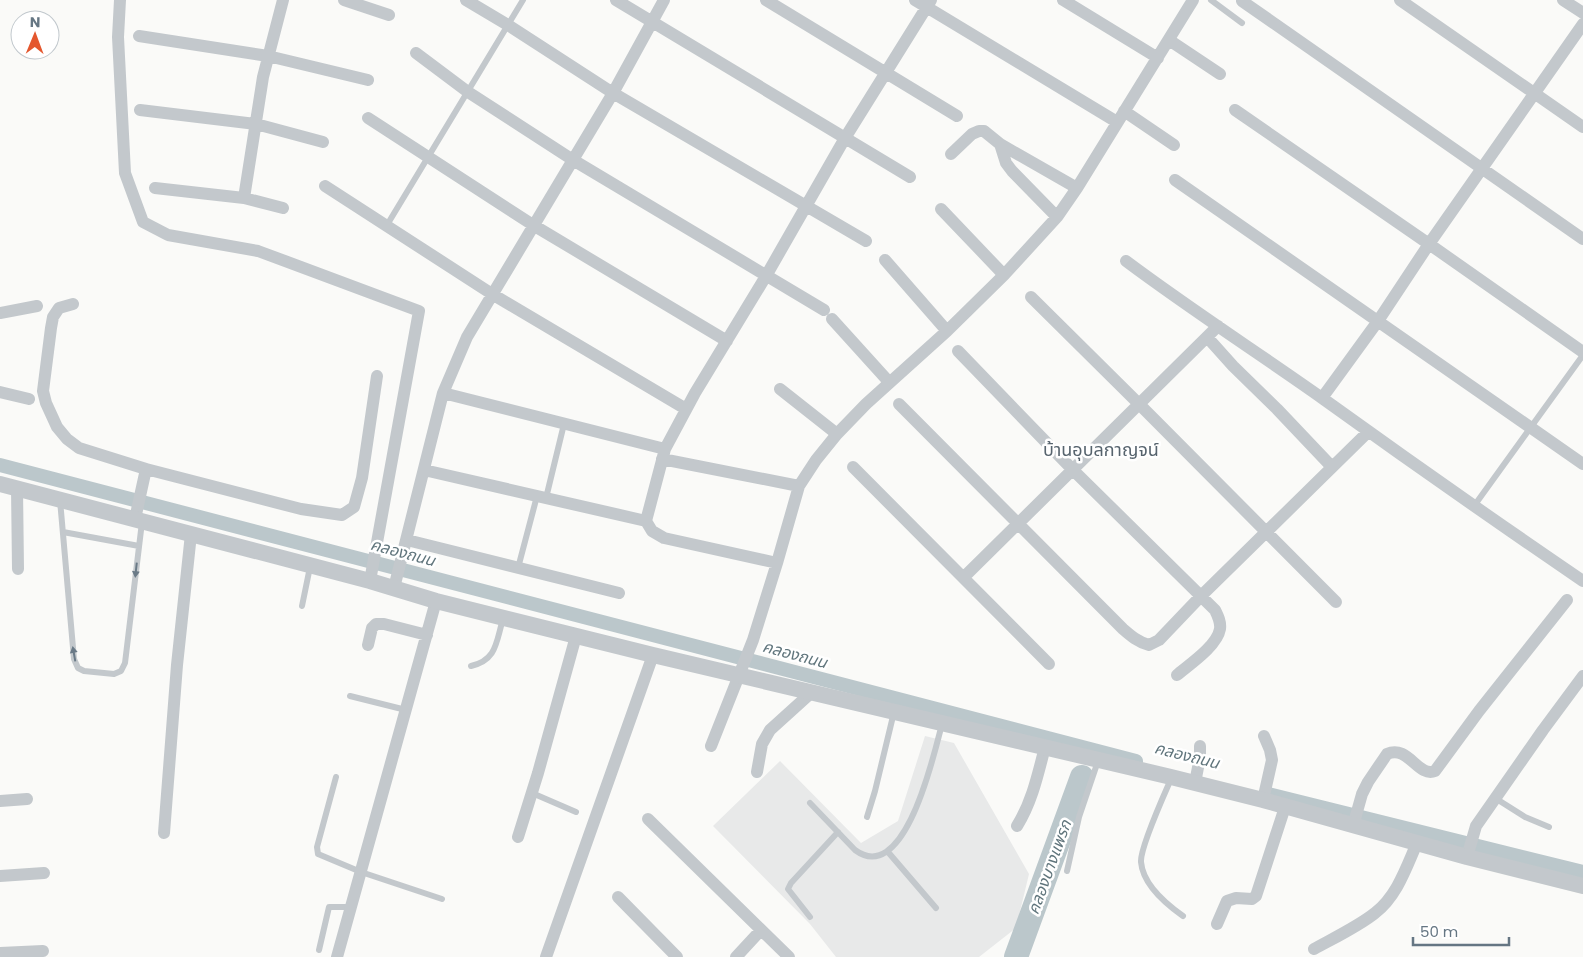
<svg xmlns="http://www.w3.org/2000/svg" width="1583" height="957" font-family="Poppins,'Noto Sans Thai',sans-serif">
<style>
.built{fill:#e8e9e9}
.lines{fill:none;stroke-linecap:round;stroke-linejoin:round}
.canal{stroke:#bbc7cb;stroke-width:14}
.river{stroke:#bbc7cb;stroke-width:24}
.service{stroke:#c3c8cc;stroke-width:6}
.minor{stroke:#c3c8cc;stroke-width:12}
.tertiary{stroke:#c3c8cc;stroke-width:16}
.oneway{fill:#6a7a87}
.labels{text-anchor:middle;stroke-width:5;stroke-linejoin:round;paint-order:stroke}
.water-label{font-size:16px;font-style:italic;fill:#60757c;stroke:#fff}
.quarter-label{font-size:18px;fill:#57646e;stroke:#fff}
</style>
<rect width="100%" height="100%" fill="#fafaf8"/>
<!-- built -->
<path class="built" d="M 925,736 L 954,743 L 1029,874 L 1016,928 L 979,957 L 836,957 L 810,924 L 713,826 L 780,761 L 861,843 L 898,821 Z"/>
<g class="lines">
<!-- canal -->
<path class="canal" d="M 0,465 L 1136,761
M 1268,794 L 1583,872"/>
<!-- river -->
<path class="river" d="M 1016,957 L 1082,777"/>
<!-- service -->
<path class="service" d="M 1211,0 L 1242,23
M 387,225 L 523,0
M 546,498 L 564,424
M 60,500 L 74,659 L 78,668 L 84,671 L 114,674 L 121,671 L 125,663 L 142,522
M 1474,506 L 1583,355
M 63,532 L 139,546
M 518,568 L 537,496
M 302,606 L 310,567
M 471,666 C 497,660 496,642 503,619
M 350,696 L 406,710
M 336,777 L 317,847 L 318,854 L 361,872 L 442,899
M 1171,779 C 1164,795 1140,848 1141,862 C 1143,885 1166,904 1183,916
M 532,793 L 576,812
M 1495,798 L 1525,817 L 1549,827
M 810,803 L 855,850 C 905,887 934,754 942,724
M 867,817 L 875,791 L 894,712
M 888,852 L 936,908
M 1067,871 L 1079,817 L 1098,761
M 810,917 L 788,889 L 791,883 L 838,832
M 319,950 L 329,907 L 351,907"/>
<!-- minor -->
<path class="minor" d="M 120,0 L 118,37 L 125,173 L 143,222 L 168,235 L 258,251 L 419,311 L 370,581
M 344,0 L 389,15
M 466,0 L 508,25 L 613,93 L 866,241
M 616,0 L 910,177
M 766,0 L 957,116
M 915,0 L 1117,122
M 1063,0 L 1158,58
M 1400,0 L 1583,127
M 1563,0 L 1583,13
M 1242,1 L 1583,239
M 139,36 L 268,56 L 368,80
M 1169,40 L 1220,74
M 416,53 L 468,92 L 573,160 L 824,310
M 140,110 L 256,124 L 323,142
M 1235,110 L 1429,244 L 1583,352
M 1124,111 L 1174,145
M 368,118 L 533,225 L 727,341
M 1000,144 L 1006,163 L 1012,171 L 1057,217
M 951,154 L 972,134 L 979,131 L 984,131 L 1000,144 L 1077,188
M 1175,180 L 1583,464
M 325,186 L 492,294 L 686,409
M 155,188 L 244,198 L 283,208
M 244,198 L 263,77 L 283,0
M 941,209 L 1004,275
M 885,260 L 947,331
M 1126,261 C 1190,309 1257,352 1322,398 C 1408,460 1495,521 1583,581
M 1031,297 L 1138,403 L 1336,602
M 73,304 L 59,308 L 53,317 L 51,328 L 43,391 L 46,403 L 57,427 L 67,439 L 79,448 L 146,469 L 135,519
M 0,313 L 37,306
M 832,319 L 889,382
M 1207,337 L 1233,366 L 1277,409 L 1332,467
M 958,351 L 1073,470 L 1215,610 C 1218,616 1221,622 1220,629 C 1217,646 1190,664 1177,675
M 780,389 L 837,434
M 0,392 L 29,399
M 443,393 L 665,449
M 1322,398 L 1378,321 L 1429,244 L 1583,24
M 899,404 L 1123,629 C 1131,636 1138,642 1149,645 L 1159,640 L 1201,596 L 1368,432
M 662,459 L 799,486
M 853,467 L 1049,664
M 146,469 L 301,509 L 342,515 L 354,507 L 362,478 L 377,376
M 424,470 L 646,521 L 652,531 L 664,538 L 777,563
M 17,488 L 18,569
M 646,521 L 665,449 L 695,393 L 766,276 L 845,138 L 931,0
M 407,540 L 619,593
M 964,577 L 1218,326
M 394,588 L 443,393 L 467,337 L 613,93 L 664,0
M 368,645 L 372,628 L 376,624 L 384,624 L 427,635
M 711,746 L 753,640 L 777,563 L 799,486 L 816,460 L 837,434 L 866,404 L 947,331 L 1004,275 L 1057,217 L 1077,188 L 1193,0
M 757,772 L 762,744 L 770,730 L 812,692
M 1195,783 L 1200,757 L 1200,746
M 1263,800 L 1272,760 L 1270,750 L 1264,736
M 0,801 L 27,799
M 648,819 L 789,957
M 1017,826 C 1032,802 1038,774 1045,747
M 1353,826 L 1362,794 L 1368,782 L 1387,754 C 1408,744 1418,778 1435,771 L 1479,711 L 1567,600
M 164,833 L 177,665 L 191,534
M 518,837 L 538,773 L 576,636
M 1467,857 L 1476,826 L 1543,730 L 1583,676
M 0,876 L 44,873
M 618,897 L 677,957
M 1217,924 L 1227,901 L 1236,898 L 1252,899 L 1256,896 L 1285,807
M 1314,949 C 1332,939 1359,926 1375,913 C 1397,896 1406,868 1417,843
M 0,953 L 43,951
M 337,957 L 436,601
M 546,957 L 653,655
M 736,957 L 761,930"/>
<!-- tertiary -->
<path class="tertiary" d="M 0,484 L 370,581 L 436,601 L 653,655 L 1171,777 L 1263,800 L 1467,857 L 1583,886"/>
</g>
<!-- one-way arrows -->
<defs><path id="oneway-solid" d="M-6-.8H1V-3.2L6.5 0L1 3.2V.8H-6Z" transform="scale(1.25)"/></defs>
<g class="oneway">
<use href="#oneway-solid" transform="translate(136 570) rotate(96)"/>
<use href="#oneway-solid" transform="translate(74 654) rotate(-100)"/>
</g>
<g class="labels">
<!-- water labels -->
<g class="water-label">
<text transform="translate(403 552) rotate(15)" y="6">คลองถนน</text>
<text transform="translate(795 654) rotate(15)" y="6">คลองถนน</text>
<text transform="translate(1187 755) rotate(14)" y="6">คลองถนน</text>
<text transform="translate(1049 867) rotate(-70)" y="6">คลองบางแพรก</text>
</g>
<!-- quarter labels -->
<g class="quarter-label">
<text x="1101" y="456">บ้านอุบลกาญจน์</text>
</g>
</g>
<!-- north arrow -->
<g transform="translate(35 35) rotate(1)"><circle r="24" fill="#ffffff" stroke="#c1c8cd"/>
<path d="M0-4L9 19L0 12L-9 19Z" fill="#e4572e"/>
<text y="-8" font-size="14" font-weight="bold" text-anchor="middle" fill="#657683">N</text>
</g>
<!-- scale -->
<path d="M1413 937v8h96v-8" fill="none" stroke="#657683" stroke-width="2.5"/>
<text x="1420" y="937" font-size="15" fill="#657683" stroke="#ffffff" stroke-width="4" paint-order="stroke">50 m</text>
</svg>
